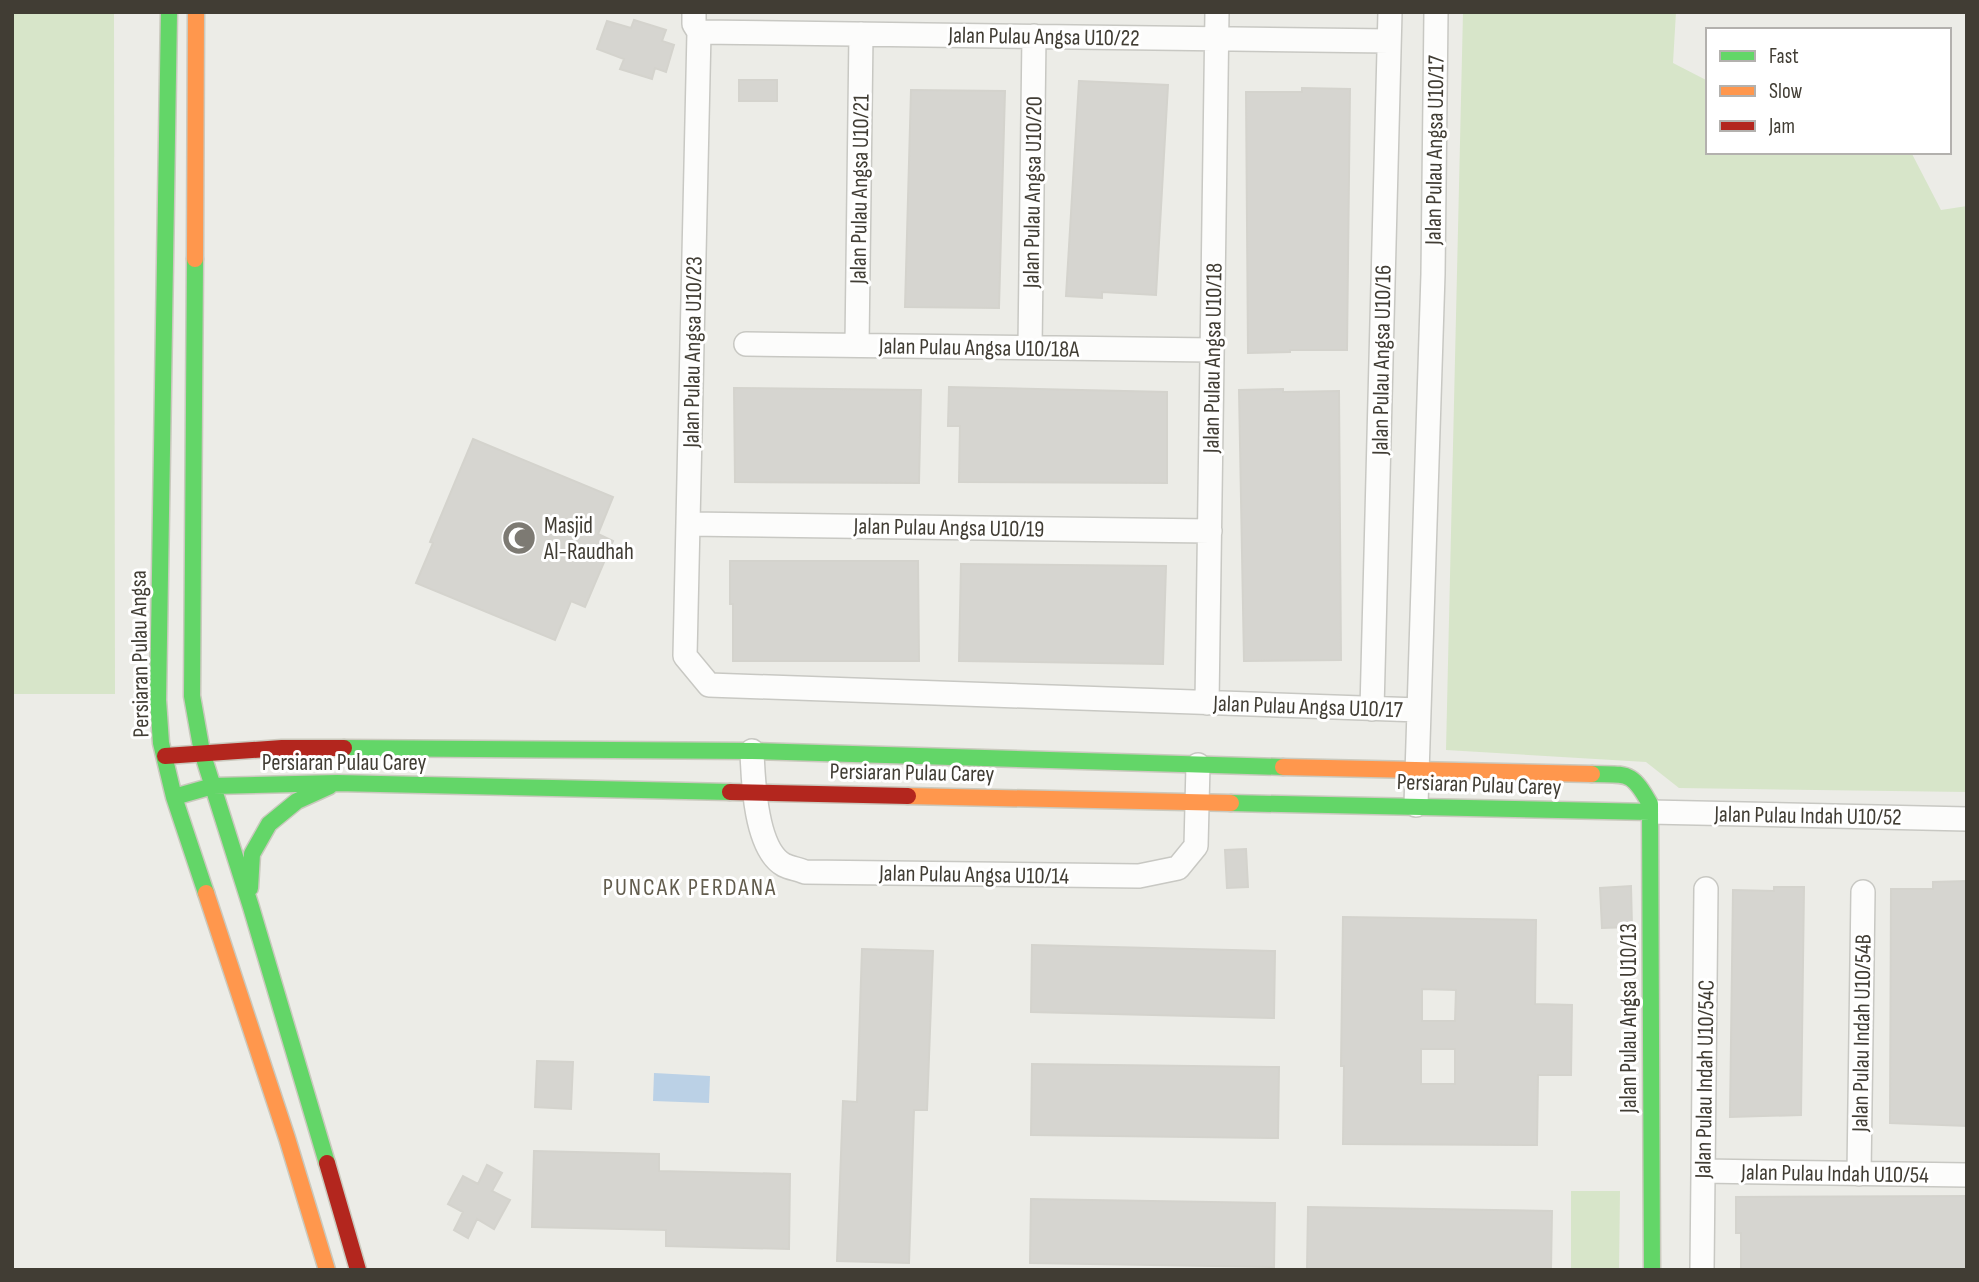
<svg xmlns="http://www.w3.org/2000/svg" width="1979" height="1282" font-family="'Sofia Sans Condensed',sans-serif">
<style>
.green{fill:#d7e5c9}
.water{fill:#bbd1e6}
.building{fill:#d6d5d0;stroke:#d4d3cd;stroke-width:2;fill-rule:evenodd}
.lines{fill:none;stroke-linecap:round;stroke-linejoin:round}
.street-casing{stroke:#c8c8c3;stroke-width:26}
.fast-casing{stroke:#cac9be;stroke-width:19}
.slow-casing{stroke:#cac9be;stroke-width:19}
.jam-casing{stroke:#cac9be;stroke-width:19}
.street{stroke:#fcfcfb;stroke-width:23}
.fast{stroke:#63d668;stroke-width:16}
.slow{stroke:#ff974d;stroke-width:16}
.jam{stroke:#b3261e;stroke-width:16}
.labels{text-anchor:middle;stroke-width:6;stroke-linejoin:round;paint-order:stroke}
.street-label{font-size:23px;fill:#413d34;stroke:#fff}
.poi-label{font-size:23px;fill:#413d34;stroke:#fff;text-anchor:start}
.neighbourhood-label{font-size:24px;letter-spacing:2px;fill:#625c4d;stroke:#fff}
</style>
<rect width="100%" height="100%" fill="#ecece7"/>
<!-- green -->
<path class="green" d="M 12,12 L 114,12 L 115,694 L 12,694 Z
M 1463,12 L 1676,12 L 1673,63 L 1708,81 L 1708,152 L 1911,152 L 1941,210 L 1967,206 L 1967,792 L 1679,788 L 1646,762 L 1446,750 Z
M 1571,1191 L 1620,1191 L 1619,1270 L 1571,1270 Z"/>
<!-- water -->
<path class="water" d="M 654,1073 L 710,1076 L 709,1103 L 653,1101 Z"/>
<!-- building -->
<path class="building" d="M 634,20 L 666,30 L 662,41 L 674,45 L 666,72 L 655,68 L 652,79 L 620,69 L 624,59 L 597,49 L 607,21 L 631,28 Z
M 739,80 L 777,80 L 777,101 L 739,101 Z
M 1079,81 L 1168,85 L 1156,295 L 1102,292 L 1102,298 L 1066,296 Z
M 1302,88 L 1350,89 L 1347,350 L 1290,350 L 1290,352 L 1248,353 L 1246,92 L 1302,92 Z
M 911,90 L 1005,91 L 999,308 L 905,307 Z
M 949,387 L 1167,392 L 1167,483 L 959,482 L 960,426 L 948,426 Z
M 734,388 L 921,390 L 919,483 L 735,482 Z
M 1283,389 L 1283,392 L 1339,391 L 1341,660 L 1244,661 L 1239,390 Z
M 473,439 L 613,497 L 598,534 L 613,541 L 585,607 L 571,601 L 555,640 L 416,583 L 433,543 L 430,542 Z
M 730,561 L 918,561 L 919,661 L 733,661 L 733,604 L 730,604 Z
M 961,564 L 1166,566 L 1163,664 L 959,661 Z
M 1246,849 L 1248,887 L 1227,888 L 1225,850 Z
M 1967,881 L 1967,1126 L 1890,1123 L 1891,889 L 1933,889 L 1933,882 Z
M 1631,886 L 1632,927 L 1602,928 L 1600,888 Z
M 1774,887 L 1804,887 L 1801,1115 L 1730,1117 L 1733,890 L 1774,891 Z
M 1343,917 L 1536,920 L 1535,1004 L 1572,1005 L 1571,1075 L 1538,1075 L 1537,1145 L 1343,1144 L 1344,1066 L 1341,1066 ZM 1422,989 L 1456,990 L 1455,1021 L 1422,1021 ZM 1421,1049 L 1455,1049 L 1455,1084 L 1421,1084 Z
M 1032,945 L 1275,951 L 1274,1018 L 1031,1012 Z
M 862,949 L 933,951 L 927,1110 L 914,1110 L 909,1263 L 837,1261 L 843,1101 L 857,1102 Z
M 537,1061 L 573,1062 L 571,1109 L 535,1107 Z
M 1032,1064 L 1279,1067 L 1278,1138 L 1031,1135 Z
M 534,1151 L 659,1154 L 659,1171 L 790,1174 L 789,1249 L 666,1246 L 666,1230 L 532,1227 Z
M 487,1165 L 502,1173 L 492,1191 L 510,1200 L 494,1229 L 477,1219 L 468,1238 L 454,1230 L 463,1212 L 448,1204 L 463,1176 L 478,1184 Z
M 1967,1196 L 1967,1270 L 1741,1270 L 1741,1233 L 1736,1233 L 1736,1197 Z
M 1031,1199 L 1275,1203 L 1274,1267 L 1030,1263 Z
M 1308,1207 L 1552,1211 L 1551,1270 L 1307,1270 Z"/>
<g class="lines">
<!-- street casing -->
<g class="street-casing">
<path id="street" d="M 694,12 L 694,24 L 699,32 L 685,656 L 709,685 L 1419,710
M 699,32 L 1389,41
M 746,344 L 1212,350
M 857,345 L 861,34
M 1030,347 L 1034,36
M 688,524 L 1210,531
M 1207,703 L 1217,12
M 1372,709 L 1390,12
M 752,751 C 753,779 755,849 784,865 C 790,868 798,869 805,872 L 1139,876 L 1178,868 L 1196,846 L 1198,765
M 1416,805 L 1433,274 L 1436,12
M 1650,812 L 1967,819
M 1703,1171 L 1967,1175
M 1859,1174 L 1863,892
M 1702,1270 L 1706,889"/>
</g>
<!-- fast casing -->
<g class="fast-casing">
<path id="fast" d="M 169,12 L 158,700 L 161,743 L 174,797 L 206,893
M 195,259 L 192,696 L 202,752 L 251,907 L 327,1163
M 344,748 L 752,751 L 1283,767
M 1592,774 C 1628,775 1631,770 1650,804 L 1652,1270
M 174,797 L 213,786 L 337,783 L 730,792
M 1231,803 L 1650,812
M 250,888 L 252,854 L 269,824 L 297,801 L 330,786"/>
</g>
<!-- slow casing -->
<g class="slow-casing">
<path id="slow" d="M 195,259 L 196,12
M 1283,767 L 1592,774
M 908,796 L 1231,803
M 206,893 L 287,1138 L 327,1270"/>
</g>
<!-- jam casing -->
<g class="jam-casing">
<path id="jam" d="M 165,756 L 282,748 L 344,748
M 730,792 L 908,796
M 327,1163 L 358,1270"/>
</g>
<!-- street -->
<use href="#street" class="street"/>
<!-- fast -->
<use href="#fast" class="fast"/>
<!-- slow -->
<use href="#slow" class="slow"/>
<!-- jam -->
<use href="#jam" class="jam"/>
</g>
<!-- icons -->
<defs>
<g id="mosque-disc" transform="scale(1.75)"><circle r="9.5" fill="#7d7a73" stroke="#fff"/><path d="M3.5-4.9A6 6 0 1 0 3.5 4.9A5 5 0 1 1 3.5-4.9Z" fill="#fff"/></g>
</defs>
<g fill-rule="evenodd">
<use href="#mosque-disc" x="519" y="538"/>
</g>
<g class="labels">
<!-- street labels -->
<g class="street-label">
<text transform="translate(1044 36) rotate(1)" y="8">Jalan Pulau Angsa U10/22</text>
<text transform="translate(1434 150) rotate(-89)" y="8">Jalan Pulau Angsa U10/17</text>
<text transform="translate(859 189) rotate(-89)" y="8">Jalan Pulau Angsa U10/21</text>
<text transform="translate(1032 192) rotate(-89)" y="8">Jalan Pulau Angsa U10/20</text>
<text transform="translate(979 347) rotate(1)" y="8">Jalan Pulau Angsa U10/18A</text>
<text transform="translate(692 352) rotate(-89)" y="8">Jalan Pulau Angsa U10/23</text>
<text transform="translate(1212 358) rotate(-89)" y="8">Jalan Pulau Angsa U10/18</text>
<text transform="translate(1381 360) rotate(-89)" y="8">Jalan Pulau Angsa U10/16</text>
<text transform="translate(949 527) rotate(1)" y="8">Jalan Pulau Angsa U10/19</text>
<text transform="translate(139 654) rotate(-91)" y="8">Persiaran Pulau Angsa</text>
<text transform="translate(1308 706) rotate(2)" y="8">Jalan Pulau Angsa U10/17</text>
<text x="344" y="770">Persiaran Pulau Carey</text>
<text transform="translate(912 772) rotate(1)" y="8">Persiaran Pulau Carey</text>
<text transform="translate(1479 784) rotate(2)" y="8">Persiaran Pulau Carey</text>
<text transform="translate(1808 815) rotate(1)" y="8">Jalan Pulau Indah U10/52</text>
<text transform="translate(974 874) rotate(1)" y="8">Jalan Pulau Angsa U10/14</text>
<text transform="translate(1628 1018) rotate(-90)" y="8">Jalan Pulau Angsa U10/13</text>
<text transform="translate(1861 1033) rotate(-89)" y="8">Jalan Pulau Indah U10/54B</text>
<text transform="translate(1704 1079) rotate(-89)" y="8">Jalan Pulau Indah U10/54C</text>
<text transform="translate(1835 1173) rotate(1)" y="8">Jalan Pulau Indah U10/54</text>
</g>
<!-- poi labels -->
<g class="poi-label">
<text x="544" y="533">Masjid<tspan x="544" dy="26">Al-Raudhah</tspan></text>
</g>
<!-- neighbourhood labels -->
<g class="neighbourhood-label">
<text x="690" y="895">PUNCAK PERDANA</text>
</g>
</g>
<!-- border -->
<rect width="1979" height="1282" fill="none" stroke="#413d34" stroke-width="28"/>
<!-- legend -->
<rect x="1706" y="28" width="245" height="126" fill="#ffffff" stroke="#b3b1ae" stroke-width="2"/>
<rect x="1720" y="51" width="35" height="10" fill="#63d668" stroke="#b3b1ae" stroke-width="2"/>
<text x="1769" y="63" font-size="21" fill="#413d34">Fast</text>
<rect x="1720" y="86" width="35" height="10" fill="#ff974d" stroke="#b3b1ae" stroke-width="2"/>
<text x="1769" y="98" font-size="21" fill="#413d34">Slow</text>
<rect x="1720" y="121" width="35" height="10" fill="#b3261e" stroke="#b3b1ae" stroke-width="2"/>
<text x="1769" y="133" font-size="21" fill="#413d34">Jam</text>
</svg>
